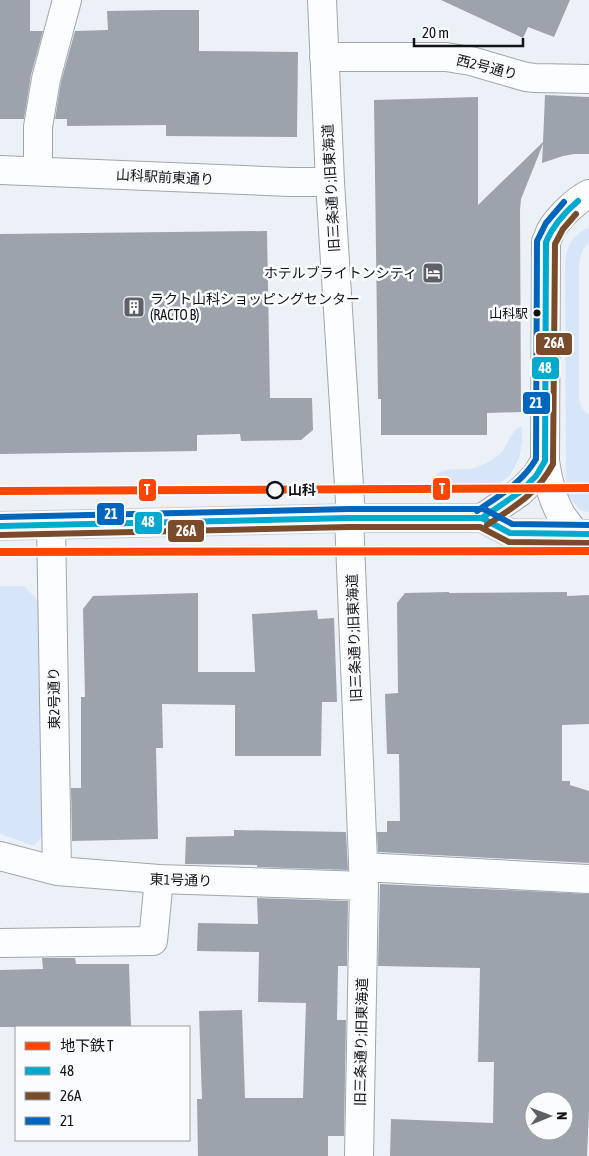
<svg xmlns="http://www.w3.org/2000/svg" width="589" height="1156" font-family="'Asap Condensed','Noto Sans JP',sans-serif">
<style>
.green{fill:#d7e5f8}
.building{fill:#9ca3ac;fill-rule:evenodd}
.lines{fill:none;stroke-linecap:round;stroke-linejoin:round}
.minor-casing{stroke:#a2a6aa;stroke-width:30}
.major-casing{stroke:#cdcfd2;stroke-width:30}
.minor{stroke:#fcfdfe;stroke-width:28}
.major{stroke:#e4e8ee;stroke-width:28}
.bus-1-casing{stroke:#fbfcff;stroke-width:10}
.bus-2-casing{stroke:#fbfcff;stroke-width:10}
.bus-3-casing{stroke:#fbfcff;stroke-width:10}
.bus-1{stroke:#00a9ce;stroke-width:6}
.bus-2{stroke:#7a4b2a;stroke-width:6}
.bus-3{stroke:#0065bd;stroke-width:6}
.metro-1-casing{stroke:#fbfcff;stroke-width:11}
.metro-1{stroke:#ff4500;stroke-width:8}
.bus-dot{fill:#101216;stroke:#fbfcff;stroke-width:2}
.stop-dot{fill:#fbfcff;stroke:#101216;stroke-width:2.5}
.labels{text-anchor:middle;stroke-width:5;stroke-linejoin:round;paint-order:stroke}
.bus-label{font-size:13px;fill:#101216;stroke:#fbfcff;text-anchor:end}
.street-label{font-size:14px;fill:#101216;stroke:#fbfcff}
.poi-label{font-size:14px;fill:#101216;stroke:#fbfcff;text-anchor:end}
.stop-label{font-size:14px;font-weight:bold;fill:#101216;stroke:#fbfcff;text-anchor:start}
.line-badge{stroke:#fbfcff;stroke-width:2}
.badge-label{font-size:14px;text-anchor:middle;font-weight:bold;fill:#fff}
</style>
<rect width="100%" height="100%" fill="#ecf1f7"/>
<!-- green -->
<path class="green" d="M 589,227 L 589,242 C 582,248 580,256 579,264 L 579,395 C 579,403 581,410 589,415 L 589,512 C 578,512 573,501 566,492 L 565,264 C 565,247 574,234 589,227 Z
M 522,426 L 522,443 L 519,458 L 510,475 L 496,487 L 482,493 L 433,494 C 433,487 433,480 436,475 C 442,467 461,470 470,469 C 475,468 480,466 484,464 C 491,461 498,456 503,450 C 509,442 512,429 522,426 Z
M 0,586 L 24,586 L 38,600 L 45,834 L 34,846 L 0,834 Z"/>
<!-- building -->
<path class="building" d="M 0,0 L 30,0 L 30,31 L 43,31 L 31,75 L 24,119 L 0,119 Z
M 441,0 L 570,0 L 554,37 L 528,27 L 523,38 Z
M 164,10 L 199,10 L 199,51 L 298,52 L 297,137 L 166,136 L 166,125 L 67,126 L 67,119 L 55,119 L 61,82 L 75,31 L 108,30 L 107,11 Z
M 545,95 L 589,97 L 589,154 L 574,154 L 563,156 L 542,163 L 543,144 L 521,199 L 520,210 L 521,412 L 487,413 L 487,435 L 381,435 L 381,399 L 378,399 L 374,100 L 478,97 L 478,205 L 543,142 Z
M 267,231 L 270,398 L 312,398 L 313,430 L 301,440 L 241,441 L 240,434 L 197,435 L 197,451 L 0,454 L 0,234 Z
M 449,592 L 449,593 L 567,592 L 567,596 L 589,595 L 589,724 L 562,725 L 562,781 L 570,781 L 570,785 L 589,791 L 589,863 L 378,852 L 377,832 L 387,832 L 387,821 L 400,821 L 399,754 L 387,754 L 385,694 L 398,693 L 397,603 L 405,593 Z
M 198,593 L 198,672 L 255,672 L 252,614 L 317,610 L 318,619 L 334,618 L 337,702 L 322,702 L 321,756 L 235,756 L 235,705 L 162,704 L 163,748 L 156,748 L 158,839 L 72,841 L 71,788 L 81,788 L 81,697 L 85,697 L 83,609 L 93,596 Z
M 234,830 L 346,832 L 348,870 L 257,867 L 257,865 L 185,864 L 186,837 L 234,836 Z
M 380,884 L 589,894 L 589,1111 L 587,1156 L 390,1156 L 391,1119 L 493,1123 L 494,1062 L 478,1062 L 480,968 L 378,966 ZM 534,1101 L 564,1101 L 564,1131 L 534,1131 Z
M 257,898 L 348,901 L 347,966 L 338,966 L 337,1020 L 346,1020 L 344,1136 L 328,1136 L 328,1156 L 198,1156 L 197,1099 L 202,1099 L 199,1011 L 242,1010 L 245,1098 L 303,1098 L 306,1003 L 258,1002 L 259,952 L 197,951 L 198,923 L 258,924 Z
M 42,958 L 75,958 L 76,964 L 129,964 L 131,1027 L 0,1027 L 0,970 L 43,969 Z"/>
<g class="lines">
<!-- minor casing -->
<g class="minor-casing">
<path id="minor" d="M 322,0 L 330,182 L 350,502 L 349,518 L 364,886 L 359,1156
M 324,57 L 446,57 L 471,61 L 526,77 L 535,78 L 589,79
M 0,170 L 290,182 L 330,182
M 38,171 L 38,127 L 46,79 L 67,0
M 482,518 L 520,492 L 536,476 L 545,461
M 51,525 L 57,871
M 577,535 C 572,529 566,522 562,516 C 552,500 548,480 545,461 L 546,242 C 548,238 549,234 551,230 C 558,218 576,200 589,194
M 0,856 L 57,871 L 159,879 L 364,886
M 363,867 L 589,879
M 0,943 L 153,941 L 159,879"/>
</g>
<!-- major casing -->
<g class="major-casing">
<path id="major" d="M 0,526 L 349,518 L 482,518 L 510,533 L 589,534"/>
</g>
<!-- minor -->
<use href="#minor" class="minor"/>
<!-- major -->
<use href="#major" class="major"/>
<!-- bus-1 casing -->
<g class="bus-1-casing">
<path id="bus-1" d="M 482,518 L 520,492 L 536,476 L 545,461 L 546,242 C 553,225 564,213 578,201
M 0,526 L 349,518 L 482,518 L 510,533 L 589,534"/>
</g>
<!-- bus-2 casing -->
<g class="bus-2-casing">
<path id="bus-2" d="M 487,525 C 515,506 537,494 553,464 L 555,244 L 563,229 L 576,214
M 0,535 L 349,527 L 480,527 L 509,542 L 589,543"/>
</g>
<!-- bus-3 casing -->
<g class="bus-3-casing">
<path id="bus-3" d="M 477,511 C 500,495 522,483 536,459 L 537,241 L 546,223 L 564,202
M 0,517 L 349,509 L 482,509 L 486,510 L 512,524 L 589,525"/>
</g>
<!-- bus-1 -->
<use href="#bus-1" class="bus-1"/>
<!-- bus-2 -->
<use href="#bus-2" class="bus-2"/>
<!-- bus-3 -->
<use href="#bus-3" class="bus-3"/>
<!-- metro-1 casing -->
<g class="metro-1-casing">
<path id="metro-1" d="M 0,491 L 589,488
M 0,552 L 589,551"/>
</g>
<!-- metro-1 -->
<use href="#metro-1" class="metro-1"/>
</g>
<!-- icons -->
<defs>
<g id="hotel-square" transform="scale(1.125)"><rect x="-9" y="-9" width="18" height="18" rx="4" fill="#5d6065" stroke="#fbfcff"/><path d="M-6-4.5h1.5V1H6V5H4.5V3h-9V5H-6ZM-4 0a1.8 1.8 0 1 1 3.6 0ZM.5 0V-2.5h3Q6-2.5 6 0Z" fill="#fff"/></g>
<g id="building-square" transform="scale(1.125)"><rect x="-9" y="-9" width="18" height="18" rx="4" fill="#5d6065" stroke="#fbfcff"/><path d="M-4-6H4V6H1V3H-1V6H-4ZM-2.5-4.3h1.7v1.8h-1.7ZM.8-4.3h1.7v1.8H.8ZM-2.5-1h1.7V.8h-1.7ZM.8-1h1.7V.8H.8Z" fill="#fff"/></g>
</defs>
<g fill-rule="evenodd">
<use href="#hotel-square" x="433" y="273"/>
<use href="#building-square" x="134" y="307"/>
</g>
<!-- markers -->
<circle class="bus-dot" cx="537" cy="313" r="4.5"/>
<circle class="stop-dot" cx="275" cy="490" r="8"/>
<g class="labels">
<!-- bus labels -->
<g class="bus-label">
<text x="528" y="318">山科駅</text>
</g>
<!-- street labels -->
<g class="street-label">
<text transform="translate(487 67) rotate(14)" y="5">西2号通り</text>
<text transform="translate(165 177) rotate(3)" y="5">山科駅前東通り</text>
<text transform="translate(331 188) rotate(-93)" y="5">旧三条通り;旧東海道</text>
<text transform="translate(354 638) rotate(-92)" y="5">旧三条通り;旧東海道</text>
<text transform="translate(54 698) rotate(-91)" y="5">東2号通り</text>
<text transform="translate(181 880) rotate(2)" y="5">東1号通り</text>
<text transform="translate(361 1042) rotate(-89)" y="5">旧三条通り;旧東海道</text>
</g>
<!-- poi labels -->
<g class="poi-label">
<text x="417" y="278">ホテルブライトンシティ</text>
<text x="150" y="304" text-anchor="start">ラクト山科ショッピングセンター<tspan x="150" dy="16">(RACTO B)</tspan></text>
</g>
<!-- stop labels -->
<g class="stop-label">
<text x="288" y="495">山科</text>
</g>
</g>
<g class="line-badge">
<rect x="535" y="332" width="38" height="24" rx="5" fill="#7a4b2a"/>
<rect x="531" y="356" width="29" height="24" rx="5" fill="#00a9ce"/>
<rect x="522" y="391" width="29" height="24" rx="5" fill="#0065bd"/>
<rect x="432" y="477" width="19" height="24" rx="5" fill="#ff4500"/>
<rect x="138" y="478" width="19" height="24" rx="5" fill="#ff4500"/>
<rect x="96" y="502" width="29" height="24" rx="5" fill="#0065bd"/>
<rect x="134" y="511" width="29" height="24" rx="5" fill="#00a9ce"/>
<rect x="167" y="519" width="38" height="24" rx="5" fill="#7a4b2a"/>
</g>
<g class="badge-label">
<text x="554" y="348">26A</text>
<text x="545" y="373">48</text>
<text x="536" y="408">21</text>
<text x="442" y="494">T</text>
<text x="147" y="495">T</text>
<text x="111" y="519">21</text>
<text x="148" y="527">48</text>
<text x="186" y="536">26A</text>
</g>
<!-- legend -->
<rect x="15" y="1026" width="175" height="115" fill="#fbfcff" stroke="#9d9ea2"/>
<rect x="25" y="1042" width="25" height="8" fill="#ff4500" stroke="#9d9ea2"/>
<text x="60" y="1051" font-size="15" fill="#101216">地下鉄 T</text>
<rect x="25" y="1067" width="25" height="8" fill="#00a9ce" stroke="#9d9ea2"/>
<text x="60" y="1076" font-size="15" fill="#101216">48</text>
<rect x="25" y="1092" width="25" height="8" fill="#7a4b2a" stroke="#9d9ea2"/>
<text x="60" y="1101" font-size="15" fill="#101216">26A</text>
<rect x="25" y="1117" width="25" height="8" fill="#0065bd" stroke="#9d9ea2"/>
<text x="60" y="1126" font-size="15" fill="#101216">21</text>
<!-- north arrow -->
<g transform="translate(549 1116) rotate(89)"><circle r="24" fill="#fbfcff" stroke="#9d9ea2"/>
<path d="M0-4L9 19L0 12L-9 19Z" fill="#5d6065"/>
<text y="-8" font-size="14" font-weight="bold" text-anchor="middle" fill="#101216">N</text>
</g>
<!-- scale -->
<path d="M414 38v8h109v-8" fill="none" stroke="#101216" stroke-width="2.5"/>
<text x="422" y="38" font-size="15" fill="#101216" stroke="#fbfcff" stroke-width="4" paint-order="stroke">20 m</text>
</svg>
